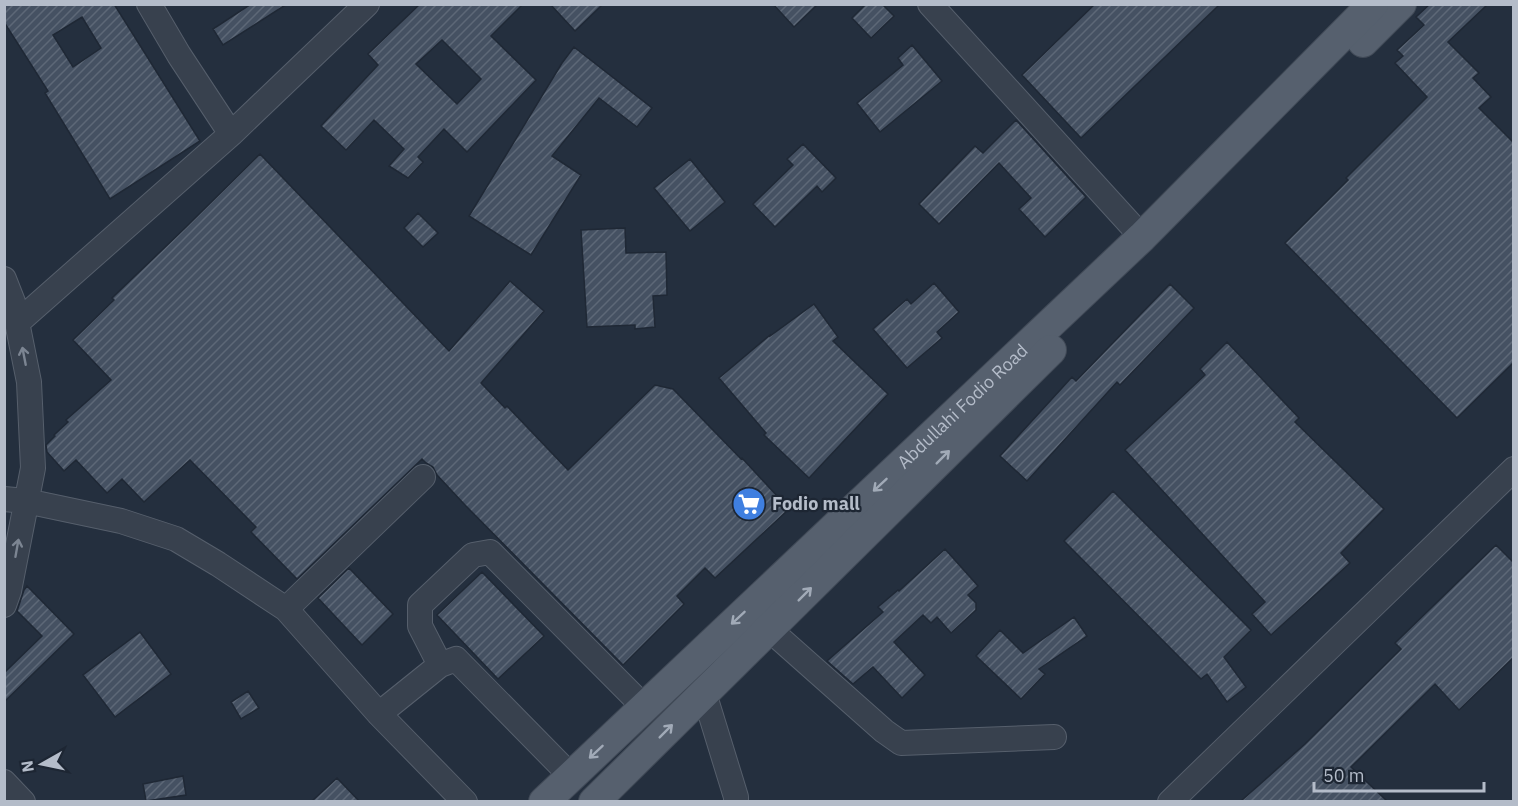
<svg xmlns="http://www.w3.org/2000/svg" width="1518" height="806" font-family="'IBM Plex Sans',sans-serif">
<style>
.building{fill:url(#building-hatch);stroke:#1f2835;stroke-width:1.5;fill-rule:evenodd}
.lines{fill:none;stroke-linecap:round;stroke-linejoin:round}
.minor-casing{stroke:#565f6c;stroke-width:26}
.major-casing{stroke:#414a57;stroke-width:32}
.minor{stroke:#38414e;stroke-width:24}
.major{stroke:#56606e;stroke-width:30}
.oneway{stroke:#7c8592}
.oneway2{stroke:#a1aab7}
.labels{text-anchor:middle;stroke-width:4.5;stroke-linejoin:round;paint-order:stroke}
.street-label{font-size:18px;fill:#b4bcc9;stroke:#1d2633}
.poi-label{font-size:18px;font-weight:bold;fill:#b4bcc9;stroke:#1d2633;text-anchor:start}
</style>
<defs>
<pattern id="building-hatch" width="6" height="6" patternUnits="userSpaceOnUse" patternTransform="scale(1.5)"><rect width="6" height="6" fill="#455162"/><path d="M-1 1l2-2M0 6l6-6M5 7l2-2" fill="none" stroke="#5d6877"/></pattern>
</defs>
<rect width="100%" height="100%" fill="#242f3e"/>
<!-- building -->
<path class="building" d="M 4,4 L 114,4 L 200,141 L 110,199 L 45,93 L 48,91 L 4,22 ZM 82,17 L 101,48 L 73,67 L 53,35 Z
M 251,4 L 287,4 L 223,45 L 213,29 Z
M 420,4 L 523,4 L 491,36 L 536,80 L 467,152 L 444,129 L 418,157 L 423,162 L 408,178 L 389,166 L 404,149 L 374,120 L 346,150 L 321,126 L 378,65 L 368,54 ZM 442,40 L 481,79 L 457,104 L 416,64 Z
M 550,4 L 603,4 L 575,31 Z
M 773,4 L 818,4 L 794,27 Z
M 866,4 L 882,4 L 894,16 L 871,38 L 852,18 Z
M 1095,4 L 1220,4 L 1081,138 L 1022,75 Z
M 1430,4 L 1488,4 L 1448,42 L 1479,73 L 1473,78 L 1491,97 L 1479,108 L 1514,143 L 1514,362 L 1457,418 L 1285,243 L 1348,180 L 1346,178 L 1427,97 L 1395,63 L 1403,56 L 1397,50 L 1424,25 L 1416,17 Z
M 912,45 L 942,81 L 880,132 L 857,103 L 903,65 L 898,58 Z
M 574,47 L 652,108 L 637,127 L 599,98 L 552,156 L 581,175 L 531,255 L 469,216 L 562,63 Z
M 1016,120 L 1086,197 L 1045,237 L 1019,209 L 1031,198 L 999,163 L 939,224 L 919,204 L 975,146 L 983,153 Z
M 803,144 L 836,178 L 822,192 L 817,186 L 775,227 L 753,204 L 793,165 L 787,159 Z
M 260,154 L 449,351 L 510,281 L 544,311 L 481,383 L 505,408 L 507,406 L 568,470 L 655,385 L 673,389 L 741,459 L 742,458 L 789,509 L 715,578 L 705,568 L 677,596 L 684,604 L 623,665 L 465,505 L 437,475 L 433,467 L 426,463 L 422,459 L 297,579 L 251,532 L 256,527 L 190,460 L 144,502 L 122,479 L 107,493 L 76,460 L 64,471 L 47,452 L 46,445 L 55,436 L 54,435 L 68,422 L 66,420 L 111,380 L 73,340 L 114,300 L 112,298 L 184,229 Z
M 690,159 L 725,202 L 690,231 L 654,188 Z
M 418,213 L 438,233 L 423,247 L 404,228 Z
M 625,228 L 626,253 L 666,252 L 667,295 L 653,296 L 655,327 L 635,329 L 635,325 L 587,327 L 581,230 Z
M 934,283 L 959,312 L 937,332 L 942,338 L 907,368 L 873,329 L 907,299 L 911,304 Z
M 1170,284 L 1194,308 L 1120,385 L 1117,382 L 1027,481 L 1000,456 L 1072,377 L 1076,381 Z
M 814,304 L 838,337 L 833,341 L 888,394 L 809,478 L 764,435 L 766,433 L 719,378 L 770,335 L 770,336 Z
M 1227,342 L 1299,418 L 1295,422 L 1384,509 L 1341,553 L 1350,563 L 1271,635 L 1252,614 L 1265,602 L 1125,450 L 1205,375 L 1200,369 Z
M 1113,491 L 1251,630 L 1224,657 L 1246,687 L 1227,702 L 1207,674 L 1201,679 L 1064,541 Z
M 1496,545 L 1514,563 L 1514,657 L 1459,710 L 1435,684 L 1351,767 L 1387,801 L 1241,801 L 1305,744 L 1401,649 L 1395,643 Z
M 945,549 L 978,586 L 968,595 L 976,603 L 976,610 L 951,633 L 937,617 L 931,623 L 923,615 L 894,642 L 925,675 L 902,698 L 873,667 L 853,684 L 827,661 L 883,612 L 878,607 L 898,590 L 899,591 Z
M 349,568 L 393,614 L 362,645 L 318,598 Z
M 482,572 L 544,636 L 498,679 L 437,615 Z
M 27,586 L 74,634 L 4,702 L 4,673 L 42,636 L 17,611 L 24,590 Z
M 1074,617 L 1087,636 L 1039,669 L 1045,674 L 1021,699 L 976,656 L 1000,630 L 1023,653 Z
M 140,632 L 171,674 L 115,717 L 83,675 Z
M 248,691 L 259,708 L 241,719 L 231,702 Z
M 183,776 L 186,795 L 146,801 L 143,784 Z
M 337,778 L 359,801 L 312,801 Z"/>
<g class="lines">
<!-- minor casing -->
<g class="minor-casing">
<path id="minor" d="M 149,4 L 179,55 L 231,134
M 930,4 L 1142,237
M 4,279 L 13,302 L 29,382 L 33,468 L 9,591 L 4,605
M 17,323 L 231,134 L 367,4
M 4,499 L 26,501 L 121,521 L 176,539 L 218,564 L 286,609 L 379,714 L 465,802
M 286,609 L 423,477
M 769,629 L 884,731 L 901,743 L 1054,737
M 440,665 L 420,626 L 420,605 L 473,555 L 490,552 L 644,707
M 704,693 L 736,797 L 736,802
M 379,714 L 440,665 L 456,659 L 571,776
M 4,782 L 23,802
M 1170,802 L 1514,469"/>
</g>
<!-- major casing -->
<g class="major-casing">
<g id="major">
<path d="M 1363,42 L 1401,4"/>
<path id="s1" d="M 544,802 L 1142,237 L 1373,4"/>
<path d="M 594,802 L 1051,350"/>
</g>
</g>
<!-- minor -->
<use href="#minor" class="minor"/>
<!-- major -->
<use href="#major" class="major"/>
</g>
<!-- one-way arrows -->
<defs><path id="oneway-shaft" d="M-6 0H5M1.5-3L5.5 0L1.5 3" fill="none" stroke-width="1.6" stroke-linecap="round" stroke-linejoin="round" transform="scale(1.5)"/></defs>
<g class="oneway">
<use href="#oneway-shaft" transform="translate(24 356) rotate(-101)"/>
<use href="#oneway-shaft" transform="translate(17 548) rotate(-80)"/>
</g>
<g class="oneway2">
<use href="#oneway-shaft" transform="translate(943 457) rotate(-45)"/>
<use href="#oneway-shaft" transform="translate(880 485) rotate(137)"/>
<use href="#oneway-shaft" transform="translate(805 594) rotate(-45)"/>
<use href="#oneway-shaft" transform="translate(738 618) rotate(137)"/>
<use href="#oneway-shaft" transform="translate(666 731) rotate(-45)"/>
<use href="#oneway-shaft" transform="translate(596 752) rotate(137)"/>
</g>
<!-- icons -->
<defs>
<g id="supermarket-disc" transform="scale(1.725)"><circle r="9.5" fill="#3f7fe0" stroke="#1d2633"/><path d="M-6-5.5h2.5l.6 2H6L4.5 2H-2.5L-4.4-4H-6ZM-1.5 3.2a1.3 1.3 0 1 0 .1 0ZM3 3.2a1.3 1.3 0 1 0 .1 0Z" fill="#fff"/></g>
</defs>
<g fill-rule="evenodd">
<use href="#supermarket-disc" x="749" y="504"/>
</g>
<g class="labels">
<!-- street labels -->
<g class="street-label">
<text dy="6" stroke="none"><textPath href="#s1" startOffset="576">Abdullahi Fodio Road</textPath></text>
</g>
<!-- poi labels -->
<g class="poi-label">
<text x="772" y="510">Fodio mall</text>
</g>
</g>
<!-- border -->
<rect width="1518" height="806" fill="none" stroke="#b4bcc9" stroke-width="12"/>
<!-- north arrow -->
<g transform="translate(42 764) rotate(261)" stroke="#1d2633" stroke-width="4.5" paint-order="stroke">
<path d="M0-4.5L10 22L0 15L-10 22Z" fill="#b4bcc9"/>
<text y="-9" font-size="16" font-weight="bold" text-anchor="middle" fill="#b4bcc9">N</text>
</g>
<!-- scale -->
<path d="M1314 782v9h170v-9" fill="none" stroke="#b4bcc9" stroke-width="3"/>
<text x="1323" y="782" font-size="18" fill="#b4bcc9" stroke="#1d2633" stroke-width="4.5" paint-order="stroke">50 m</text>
</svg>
